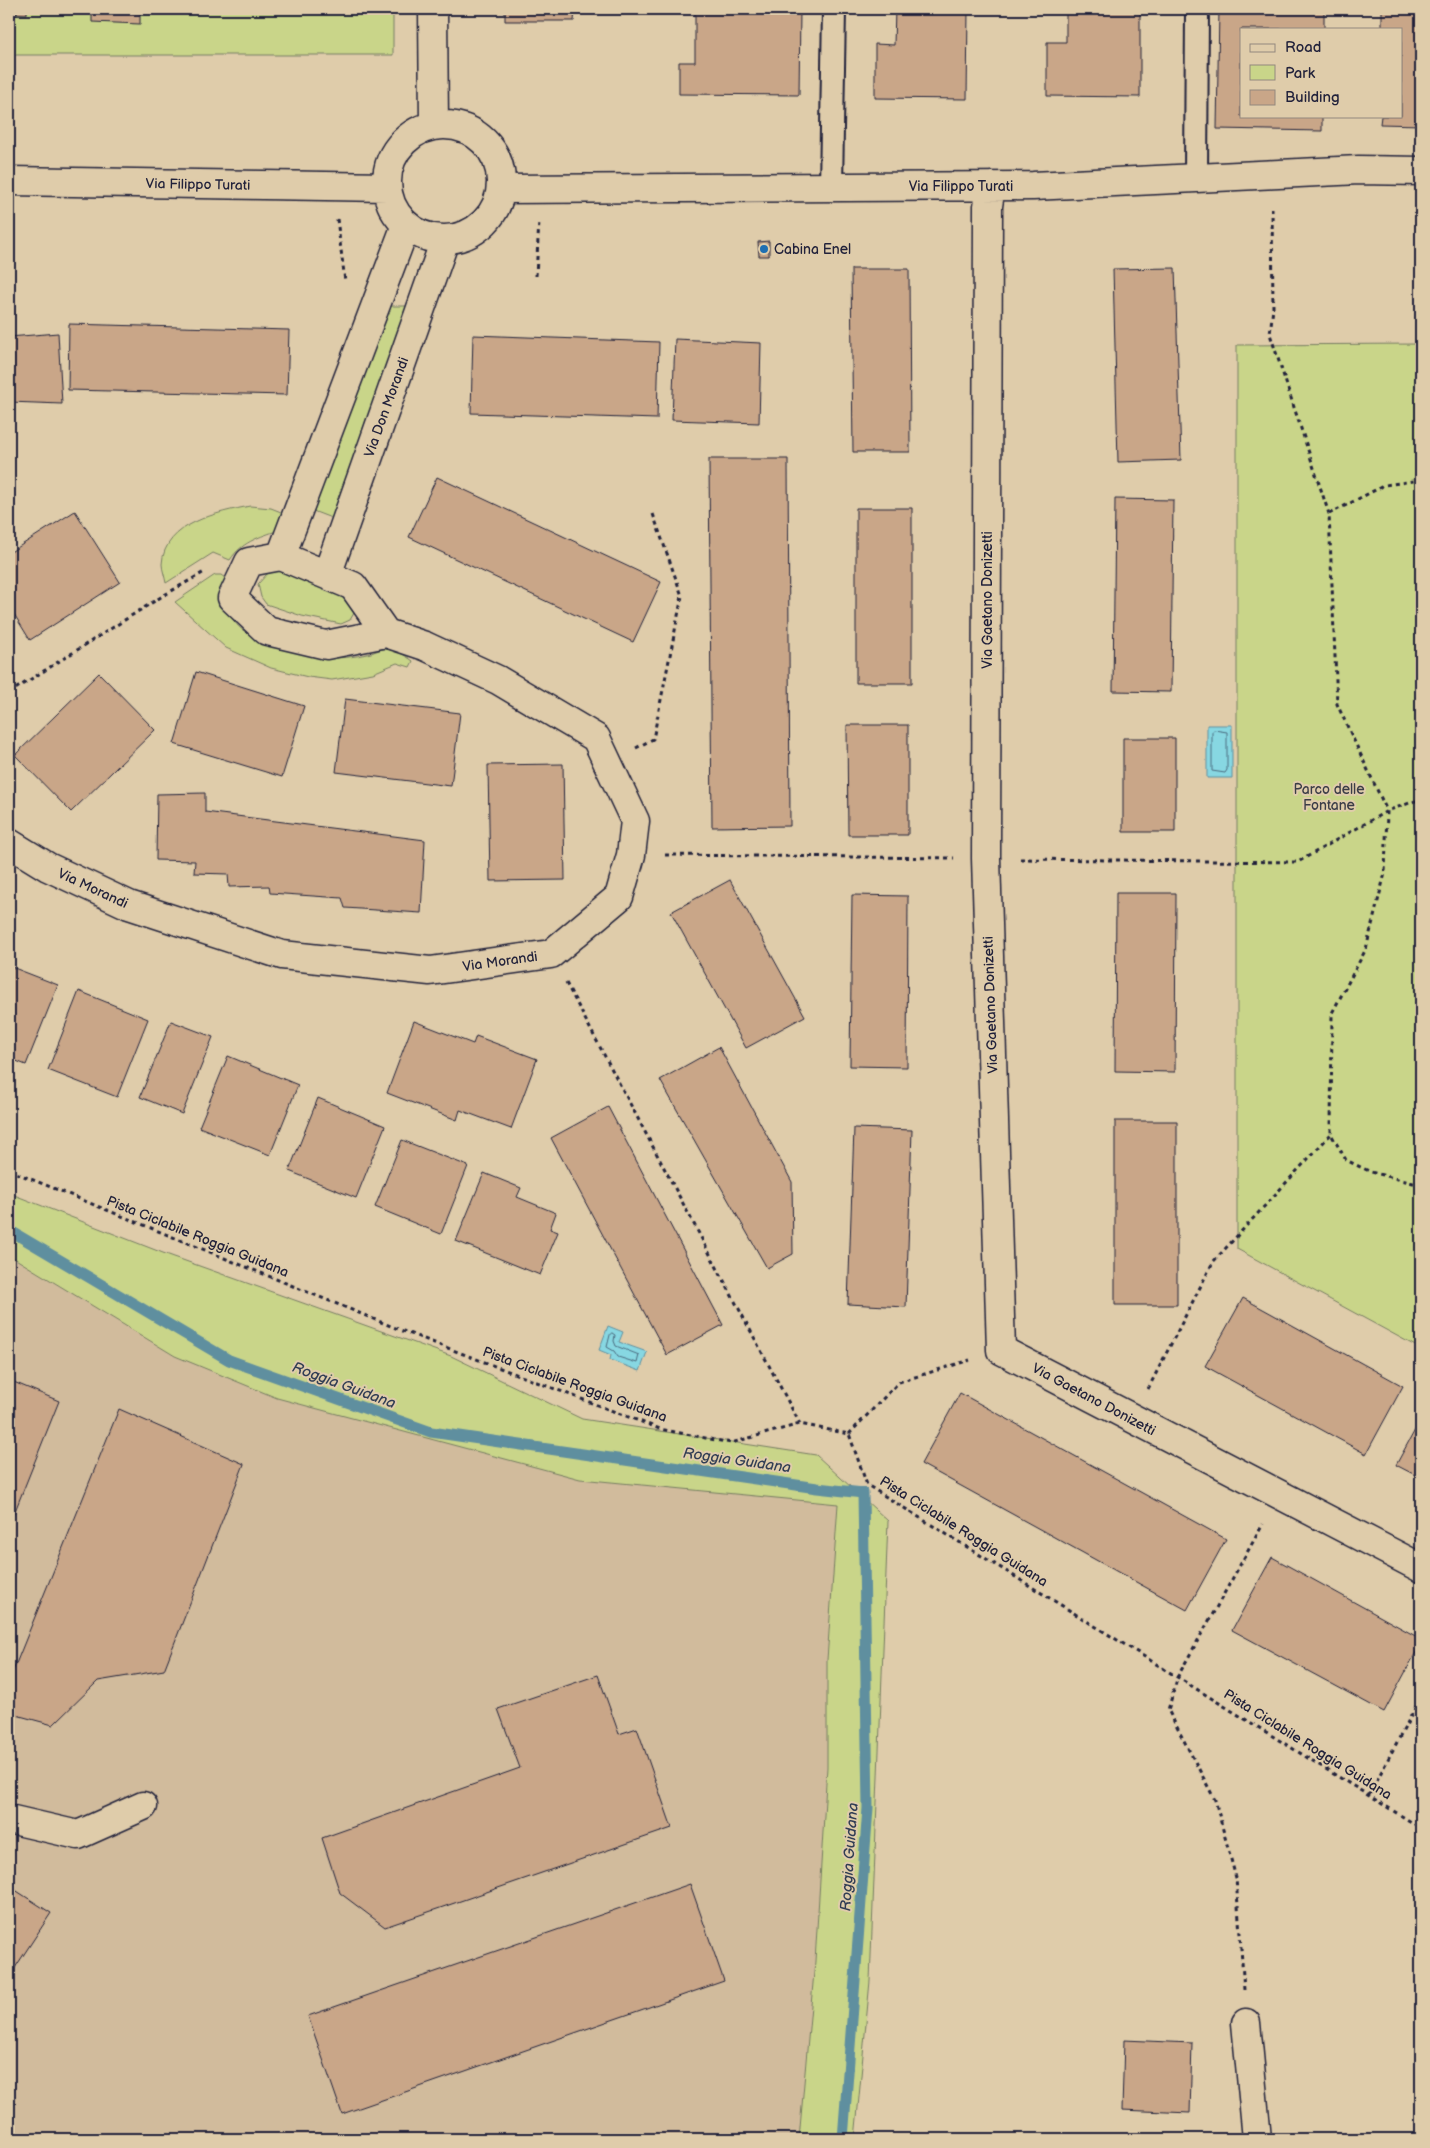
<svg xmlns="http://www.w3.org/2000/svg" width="1430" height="2148" font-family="'Balsamiq Sans',sans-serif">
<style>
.built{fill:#d1bb9c}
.green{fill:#c9d589;stroke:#767c62}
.water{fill:#87d7e2;stroke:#5f8f9f}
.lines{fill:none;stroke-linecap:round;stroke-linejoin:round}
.shore{stroke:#4a6a7e;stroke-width:1}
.stream{stroke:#5f8f9f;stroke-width:11}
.building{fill:#c9a688;stroke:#22223b}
.lane-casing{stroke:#22223b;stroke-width:26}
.street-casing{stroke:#22223b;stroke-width:31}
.path{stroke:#22223b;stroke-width:3;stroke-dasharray:4 4;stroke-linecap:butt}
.lane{stroke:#dfccaa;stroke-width:22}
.street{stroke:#dfccaa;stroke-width:28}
.poi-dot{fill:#1f6fb2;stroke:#dfccaa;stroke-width:2}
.labels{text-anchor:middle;stroke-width:4;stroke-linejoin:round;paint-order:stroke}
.street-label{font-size:14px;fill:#22223b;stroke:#dfccaa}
.poi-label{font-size:14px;fill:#22223b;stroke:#dfccaa;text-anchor:start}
.park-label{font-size:14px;fill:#3b3d47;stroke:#dfccaa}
.water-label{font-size:15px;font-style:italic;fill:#313d54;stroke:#dfccaa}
</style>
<rect width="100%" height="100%" fill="#dfccaa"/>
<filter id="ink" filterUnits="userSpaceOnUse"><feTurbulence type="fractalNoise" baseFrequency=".02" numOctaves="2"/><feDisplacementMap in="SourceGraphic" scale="10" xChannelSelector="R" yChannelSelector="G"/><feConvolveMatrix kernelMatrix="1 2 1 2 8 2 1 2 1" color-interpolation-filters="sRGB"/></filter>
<g filter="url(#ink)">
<!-- built -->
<path class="built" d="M 9,1255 L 175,1356 L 580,1479 L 838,1503 L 827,1660 L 827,1767 L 815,1961 L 799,2139 L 9,2139 Z"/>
<!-- green -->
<path class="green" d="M 9,9 L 393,9 L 393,55 L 9,55 Z
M 388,306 L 415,306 L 339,521 L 313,511 Z
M 1421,344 L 1421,1349 L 1237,1249 L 1237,345 Z
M 250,506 L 271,508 L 291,516 L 285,528 C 263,536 243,540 230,560 L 213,553 L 166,583 C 165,577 162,569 162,564 C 164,523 219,512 250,506 Z
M 279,570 C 301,570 335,592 353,605 L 354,613 L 350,620 L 341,624 L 302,616 L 266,604 L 261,597 L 258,584 L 267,574 Z
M 215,575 L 221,575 L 225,578 C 222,629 248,638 292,649 C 304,652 317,658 329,658 C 342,658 354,657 367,654 C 373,653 379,649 385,649 C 396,650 405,655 413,661 L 410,667 L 397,663 L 373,673 L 332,680 L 308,677 L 271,668 L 226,648 L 175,602 Z
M 9,1193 L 163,1253 L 451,1356 L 582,1419 L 816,1455 L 888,1521 L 870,1981 L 855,2139 L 799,2139 L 815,1961 L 827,1767 L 827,1660 L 838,1504 L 580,1479 L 277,1398 L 175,1356 L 9,1255 Z"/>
<!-- water -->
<path class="water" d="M 1207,725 L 1232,725 L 1232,778 L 1207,778 Z
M 608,1326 L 623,1332 L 619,1342 L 647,1352 L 640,1371 L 610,1360 L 611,1355 L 599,1350 Z"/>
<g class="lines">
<!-- shore -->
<path class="shore" d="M 1214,730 L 1227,732 L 1227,770 L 1225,773 L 1212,771 L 1212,733 Z
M 612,1333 L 615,1335 L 614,1341 L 616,1346 L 639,1355 L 637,1363 L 618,1357 L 614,1351 L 607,1347 L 610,1335 Z"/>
<!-- stream -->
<path class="stream" d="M 9,1230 L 229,1360 L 431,1432 L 817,1488 L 863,1493 L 868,1808 L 843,2139"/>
</g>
<!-- building -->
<path class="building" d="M 9,9 L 27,9 L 27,14 L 9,13 Z
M 78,9 L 140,9 L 140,24 L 92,22 L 92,10 Z
M 505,9 L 575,9 L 574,21 L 505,21 Z
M 695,9 L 800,9 L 799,95 L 679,94 L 679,62 L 695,62 Z
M 895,9 L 968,9 L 967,99 L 875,98 L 875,44 L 894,45 Z
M 1066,9 L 1140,9 L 1140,97 L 1047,96 L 1047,42 L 1066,42 Z
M 1219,9 L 1324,9 L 1324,29 L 1241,29 L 1241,116 L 1322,116 L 1322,131 L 1217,129 Z
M 1382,9 L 1421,9 L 1421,125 L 1380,124 L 1381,116 L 1401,116 L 1401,29 L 1382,29 Z
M 769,241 L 769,256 L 759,256 L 758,242 Z
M 1175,268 L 1181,460 L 1118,462 L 1113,269 Z
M 851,269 L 909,269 L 910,452 L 853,452 Z
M 69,324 L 289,330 L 287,395 L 68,390 Z
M 58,333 L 62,404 L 9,402 L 9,337 Z
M 473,335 L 659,342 L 657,419 L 471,413 Z
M 675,339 L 761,343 L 759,423 L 672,420 Z
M 709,459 L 788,459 L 790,826 L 712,827 Z
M 437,477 L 661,582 L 633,642 L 409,537 Z
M 1115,499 L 1173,500 L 1171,692 L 1113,691 Z
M 856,508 L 912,508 L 912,683 L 856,683 Z
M 75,511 L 120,582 L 30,640 L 9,606 L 9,553 Z
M 196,672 L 304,706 L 282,777 L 174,744 Z
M 99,673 L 155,730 L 71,812 L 15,755 Z
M 345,699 L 460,713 L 451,786 L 336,772 Z
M 847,725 L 908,725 L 908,835 L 848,835 Z
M 1123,738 L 1175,738 L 1175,832 L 1123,832 Z
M 563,764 L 565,880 L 490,881 L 488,765 Z
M 205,793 L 205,812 L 425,840 L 421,913 L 345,908 L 342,898 L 270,893 L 269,886 L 229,887 L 228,874 L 194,873 L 195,861 L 156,860 L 157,794 Z
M 730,880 L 805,1016 L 746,1048 L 671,912 Z
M 1116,893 L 1176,893 L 1175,1072 L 1115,1071 Z
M 852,895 L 908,896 L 907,1067 L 850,1066 Z
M 9,966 L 58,985 L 26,1065 L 9,1058 Z
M 79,991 L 148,1019 L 117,1097 L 48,1070 Z
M 171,1021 L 213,1037 L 182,1114 L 140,1097 Z
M 414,1021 L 473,1044 L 476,1036 L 537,1059 L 511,1129 L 460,1110 L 457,1120 L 387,1093 Z
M 719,1047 L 792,1182 L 793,1254 L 767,1268 L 660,1080 Z
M 228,1056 L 298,1085 L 270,1155 L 199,1127 Z
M 318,1098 L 385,1126 L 356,1198 L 289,1171 Z
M 608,1107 L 723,1325 L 667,1355 L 551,1138 Z
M 1115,1121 L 1177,1121 L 1177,1305 L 1115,1305 Z
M 854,1128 L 912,1130 L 906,1307 L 848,1304 Z
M 402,1140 L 468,1166 L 441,1234 L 375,1207 Z
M 484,1173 L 521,1188 L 517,1197 L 556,1213 L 550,1229 L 558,1232 L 540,1275 L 456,1241 Z
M 1243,1298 L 1403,1386 L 1366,1454 L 1205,1366 Z
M 9,1380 L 59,1401 L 9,1526 Z
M 960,1393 L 1226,1539 L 1187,1610 L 921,1464 Z
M 119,1409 L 244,1464 L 164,1670 L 98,1681 L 53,1725 L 9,1713 L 9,1681 Z
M 1421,1419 L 1421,1478 L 1396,1465 Z
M 1272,1557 L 1421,1639 L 1421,1643 L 1384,1712 L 1232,1630 Z
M 598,1675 L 619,1734 L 637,1728 L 672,1828 L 385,1927 L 340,1893 L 322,1838 L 520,1768 L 498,1709 Z
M 690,1884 L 724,1981 L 342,2114 L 308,2016 Z
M 9,1886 L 51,1913 L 11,1974 L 9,1973 Z
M 1124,2040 L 1192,2043 L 1190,2113 L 1122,2110 Z"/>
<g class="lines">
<!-- lane casing -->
<g class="lane-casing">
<path id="lane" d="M 1196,178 L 1197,9
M 831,187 L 834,9"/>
</g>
<!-- street casing -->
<g class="street-casing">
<path id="street" d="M 433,9 L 434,126
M387 182a57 57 0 1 1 114 0a57 57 0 1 1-114 0Z
M 9,181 L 387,187
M 991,186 L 988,206 L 986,858 L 1001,1350 L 1421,1568
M 501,189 L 1033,186 L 1359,170 L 1421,171
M 281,556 L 353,586 L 386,633 L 326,645 L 267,631 L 232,598 L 249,562 Z
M 281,556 L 406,225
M 327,575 L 445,240
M 9,843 L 48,867 L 129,905 L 282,955 L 430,971 L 551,954 L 619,897 L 631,855 L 635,821 L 596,738 L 498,680 L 425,646 L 386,633
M 9,1819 L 78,1835 L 143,1806
M 1246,2023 L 1257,2139"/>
</g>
<!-- path -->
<path class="path" d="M 1272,208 L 1273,308 L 1270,334 L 1329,514 L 1337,704 L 1387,811 L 1385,873 L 1366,949 L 1332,1013 L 1331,1134 L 1346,1160 L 1371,1172 L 1421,1185
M 337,219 L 345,281
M 536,276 L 539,221
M 1329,514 L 1385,485 L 1421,480
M 9,693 L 161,597 L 206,571
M 636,748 L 653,739 L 682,596 L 653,514
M 665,855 L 954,858
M 1020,859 L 1298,862 L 1387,811 L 1421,799
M 566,983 L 800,1424
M 9,1170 L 403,1331 L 660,1429 L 731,1443 L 800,1424 L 849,1434 L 867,1485 L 1421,1828
M 1148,1389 L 1213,1262 L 1331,1134
M 849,1434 L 899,1382 L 970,1360
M 1369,1795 L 1421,1697
M 1244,1990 L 1236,1878 L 1215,1800 L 1168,1710 L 1178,1676 L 1263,1524"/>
<!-- lane -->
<use href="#lane" class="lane"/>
<!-- street -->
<use href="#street" class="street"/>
</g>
</g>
<!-- markers -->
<circle class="poi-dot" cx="764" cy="249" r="5"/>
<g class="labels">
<!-- street labels -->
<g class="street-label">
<text transform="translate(198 184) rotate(1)" y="5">Via Filippo Turati</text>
<text x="961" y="191">Via Filippo Turati</text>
<text transform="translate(386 407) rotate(-70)" y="5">Via Don Morandi</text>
<text transform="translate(987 600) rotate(-90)" y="5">Via Gaetano Donizetti</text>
<text transform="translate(93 888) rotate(25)" y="5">Via Morandi</text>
<text transform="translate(500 961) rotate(-8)" y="5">Via Morandi</text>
<text transform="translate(990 1005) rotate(-92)" y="5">Via Gaetano Donizetti</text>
<text transform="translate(198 1236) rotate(22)" y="5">Pista Ciclabile Roggia Guidana</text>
<text transform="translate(575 1384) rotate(20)" y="5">Pista Ciclabile Roggia Guidana</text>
<text transform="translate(1094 1399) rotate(28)" y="5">Via Gaetano Donizetti</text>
<text transform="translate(964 1531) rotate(32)" y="5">Pista Ciclabile Roggia Guidana</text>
<text transform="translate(1308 1744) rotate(32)" y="5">Pista Ciclabile Roggia Guidana</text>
</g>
<!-- poi labels -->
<g class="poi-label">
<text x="774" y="254">Cabina Enel</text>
</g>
<!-- park labels -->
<g class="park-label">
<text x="1329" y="794">Parco delle<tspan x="1329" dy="16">Fontane</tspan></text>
</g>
<!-- water labels -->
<g class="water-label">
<text transform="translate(344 1385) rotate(20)" y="5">Roggia Guidana</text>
<text transform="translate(737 1460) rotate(8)" y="5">Roggia Guidana</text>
<text transform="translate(849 1857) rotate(-86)" y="5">Roggia Guidana</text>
</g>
</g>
<!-- margin -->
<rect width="1430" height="2148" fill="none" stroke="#dfccaa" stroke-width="30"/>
<rect x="15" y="15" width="1400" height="2118" fill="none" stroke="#22223b" stroke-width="2" filter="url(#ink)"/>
<!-- legend -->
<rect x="1240" y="28" width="162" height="90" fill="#dfccaa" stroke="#93887e"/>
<rect x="1250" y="44" width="25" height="8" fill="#dfccaa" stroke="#93887e"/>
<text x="1285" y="52" font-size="15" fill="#22223b">Road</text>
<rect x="1250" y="65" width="25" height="15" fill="#c9d589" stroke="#93887e"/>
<text x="1285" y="78" font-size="15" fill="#22223b">Park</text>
<rect x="1250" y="90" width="25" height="15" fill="#c9a688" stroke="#93887e"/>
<text x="1285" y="102" font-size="15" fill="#22223b">Building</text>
</svg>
